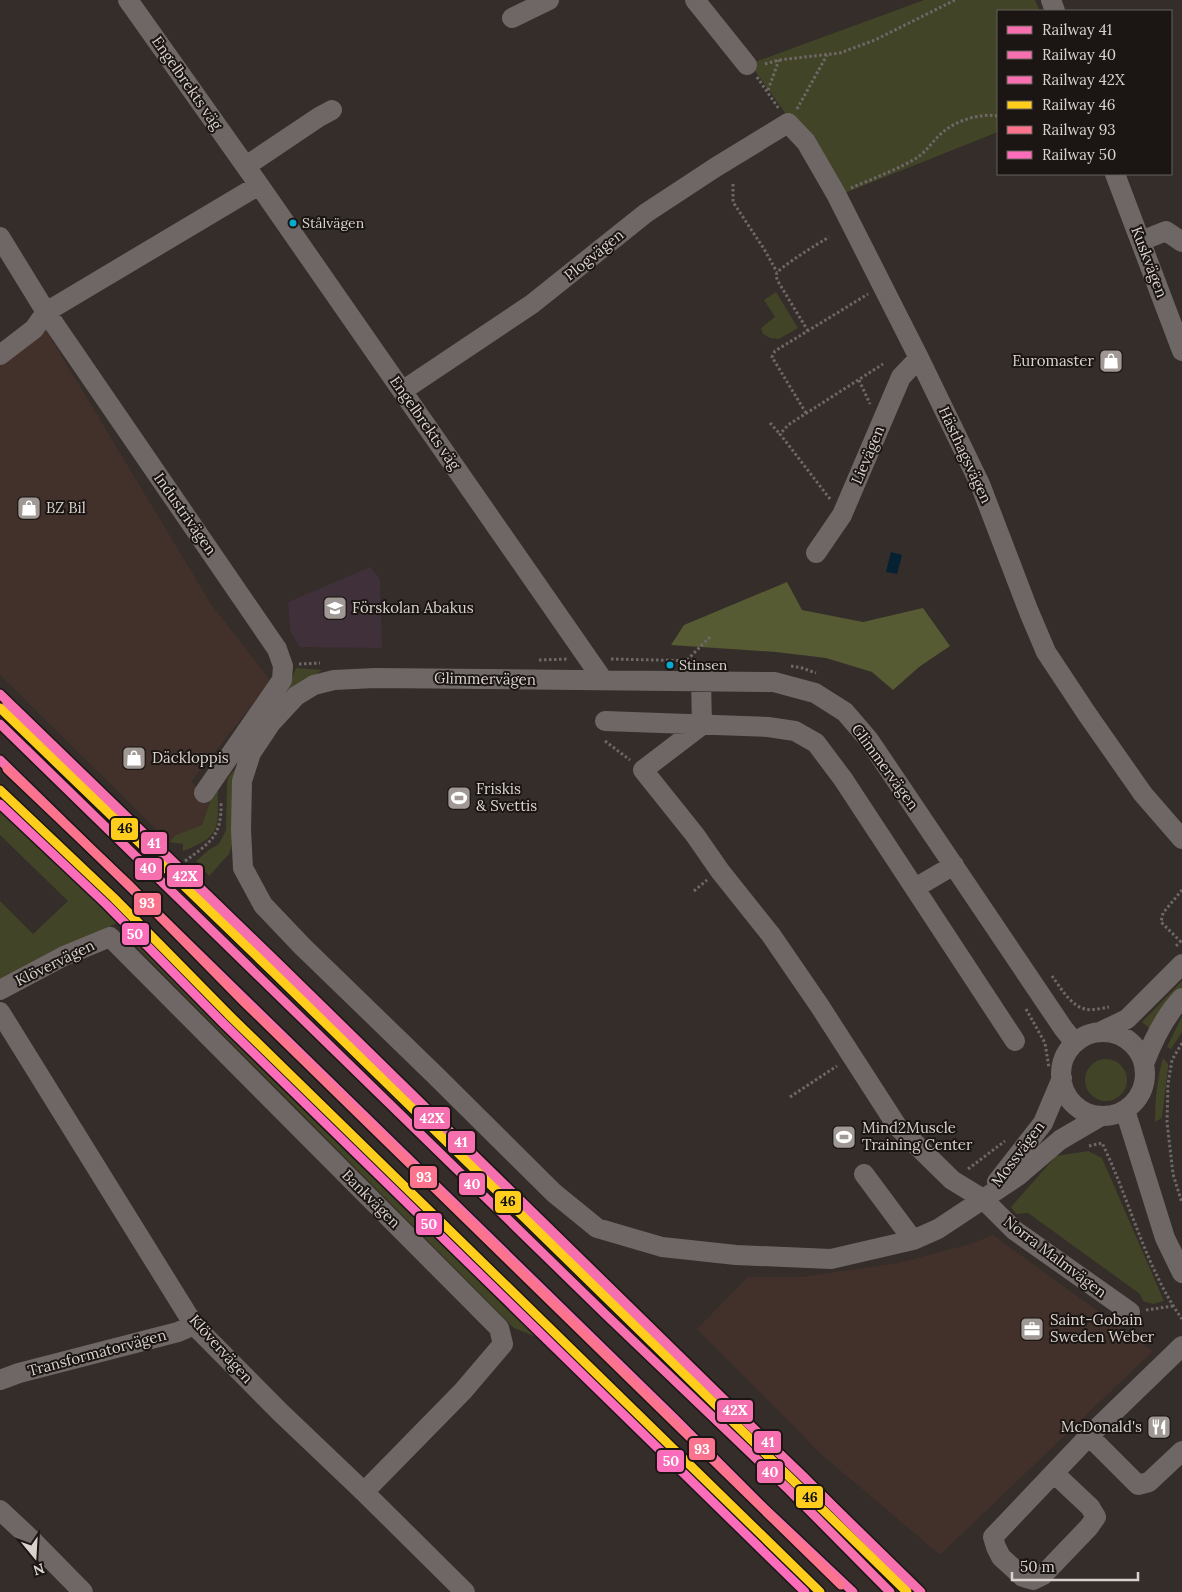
<svg xmlns="http://www.w3.org/2000/svg" width="1182" height="1592" font-family="Lora,serif">
<style>
.industrial{fill:#42312a}
.education{fill:#3f3039}
.green{fill:#414426}
.forest{fill:#565b33}
.water{fill:#052132}
.lines{fill:none;stroke-linecap:round;stroke-linejoin:round}
.path{stroke:#706868;stroke-width:3;stroke-dasharray:2.5 2.5;stroke-linecap:butt}
.minor{stroke:#6f6766;stroke-width:20}
.rail-1-casing{stroke:#1b1613;stroke-width:12}
.rail-2-casing{stroke:#1b1613;stroke-width:12}
.rail-3-casing{stroke:#1b1613;stroke-width:12}
.rail-4-casing{stroke:#1b1613;stroke-width:12}
.rail-5-casing{stroke:#1b1613;stroke-width:12}
.rail-6-casing{stroke:#1b1613;stroke-width:12}
.rail-1{stroke:#f66fae;stroke-width:9}
.rail-2{stroke:#f66fae;stroke-width:9}
.rail-3{stroke:#f66fae;stroke-width:9}
.rail-4{stroke:#ffce1d;stroke-width:9}
.rail-5{stroke:#fc738d;stroke-width:9}
.rail-6{stroke:#fb6dba;stroke-width:9}
.bus-dot{fill:#06acd0;stroke:#1b1613;stroke-width:2}
.labels{text-anchor:middle;stroke-width:4;stroke-linejoin:round;paint-order:stroke}
.bus-label{font-size:14px;fill:#dad2cd;stroke:#1b1613;text-anchor:start}
.street-label{font-size:15px;fill:#dad2cd;stroke:#1b1613}
.poi-label{font-size:15px;fill:#dad2cd;stroke:#1b1613;text-anchor:start}
.line-badge{stroke:#1b1613;stroke-width:2}
.badge-label{font-size:14px;text-anchor:middle;font-weight:bold;fill:#fff}
.pale-badge-label{font-size:14px;text-anchor:middle;font-weight:bold;fill:#111}
</style>
<rect width="100%" height="100%" fill="#342d29"/>
<!-- industrial -->
<path class="industrial" d="M 43,325 L 211,604 L 271,681 L 191,782 L 211,799 L 202,825 L 177,835 L 169,842 L 0,675 L 0,360 Z
M 993,1235 L 1153,1351 L 940,1555 L 821,1454 L 697,1329 L 748,1277 L 801,1277 L 898,1263 L 970,1244 Z"/>
<!-- education -->
<path class="education" d="M 370,567 L 380,579 L 382,648 L 300,647 L 290,631 L 288,602 Z"/>
<!-- green -->
<path class="green" d="M 924,0 L 1035,0 L 1040,11 L 998,11 L 998,132 L 845,193 L 786,114 L 750,64 Z
M 776,292 L 798,328 L 779,339 L 770,338 L 763,334 L 761,328 L 775,317 L 764,300 Z
M 296,668 L 322,670 L 285,696 Z
M 241,761 L 236,833 L 229,854 L 209,876 L 196,861 L 210,849 L 219,844 L 226,830 L 227,784 L 228,778 Z
M 0,787 L 125,912 L 117,923 L 1,981 L 0,980 L 0,901 L 33,934 L 68,901 L 0,835 Z
M 218,787 C 217,827 224,835 183,851 L 183,844 L 169,842 L 176,835 L 202,825 L 211,799 Z
M 139,925 L 549,1336 L 544,1340 L 514,1328 L 132,942 L 129,928 Z
M 1182,981 L 1182,992 L 1150,1029 L 1142,1022 Z
M 1182,1016 L 1182,1032 L 1171,1049 L 1167,1047 Z
M 1163,1058 L 1168,1064 L 1168,1067 L 1162,1118 L 1155,1122 C 1155,1100 1157,1079 1163,1058 Z
M1085 1080a21 21 0 1 1 42 0a21 21 0 1 1-42 0Z
M 1088,1151 L 1102,1158 L 1164,1301 L 1153,1304 L 1143,1301 L 1140,1294 L 1028,1213 L 1016,1214 L 1011,1207 L 1056,1156 Z"/>
<!-- forest -->
<path class="forest" d="M 787,582 L 802,610 L 863,622 L 923,608 L 950,646 L 919,667 L 893,690 L 872,672 L 826,658 L 776,652 L 671,645 L 684,625 Z"/>
<!-- water -->
<path class="water" d="M 891,552 L 902,555 L 897,574 L 886,572 Z"/>
<g class="lines">
<!-- path -->
<path class="path" d="M 765,64 L 779,60 L 840,53 L 875,40 L 955,0
M 757,77 L 779,109
M 768,90 L 779,60
M 797,109 L 827,55
M 733,184 L 733,202 L 764,249 L 777,272
M 851,188 C 872,179 899,169 918,157 C 928,150 934,139 943,132 C 957,120 981,113 998,116
M 808,331 L 779,283 C 778,280 776,278 776,275 C 777,268 821,242 829,237
M 859,380 L 870,404
M 806,413 L 775,362 L 772,357 L 775,351 L 868,294
M 770,423 L 780,434
M 830,499 L 780,434 L 788,425 L 883,364
M 611,659 L 697,661
M 539,660 L 568,659
M 687,660 L 711,636
M 299,664 L 320,663
M 791,666 L 802,668 L 816,673
M 605,741 L 630,760
M 185,861 C 211,842 222,836 221,802
M 694,891 L 707,880
M 122,926 L 129,919
M 1181,942 L 1161,922 L 1163,913 L 1182,890
M 1176,946 L 1182,940
M 1052,976 C 1060,987 1071,1006 1085,1009 C 1092,1011 1102,1008 1109,1007
M 1026,1009 L 1045,1043 L 1049,1068
M 1182,1043 L 1172,1060 L 1168,1084 L 1167,1122 L 1173,1174 L 1182,1203
M 790,1097 L 837,1066
M 1089,1146 L 1102,1143 C 1130,1200 1145,1267 1182,1319
M 968,1169 L 1005,1141
M 1146,1310 L 1173,1306"/>
<!-- minor -->
<path class="minor" d="M 128,0 L 259,185 L 603,680
M 695,0 L 747,65
M 1051,0 L 1055,11
M 512,18 L 549,0
M 246,166 L 319,117 L 332,110
M 1115,174 L 1182,351
M 0,237 L 46,312 L 277,649 L 283,666 L 282,680 L 204,793
M 1141,241 L 1166,231 L 1182,242
M 0,355 L 34,329 L 46,312 L 259,185
M 402,391 L 532,304 L 646,213 L 716,167 L 788,123 L 806,142 L 836,194 L 919,358 L 980,484 L 1029,612 L 1046,652 L 1087,714 L 1143,794 L 1182,839
M 816,553 L 842,515 L 901,377 L 919,358
M 701,680 L 702,725 L 643,770 L 695,835 L 720,871 L 771,935 L 819,1005 L 897,1126 L 952,1180 L 983,1199 L 1014,1230 L 1130,1312
M 605,721 L 768,727 L 795,731 L 816,743 L 843,779 L 1015,1041
M 915,888 L 954,865
M 0,990 L 64,956 L 110,937 L 499,1328 L 503,1344 L 463,1391 L 364,1492
M 0,1012 L 194,1325 L 280,1412 L 364,1492 L 465,1592
M 1100,1032 L 1127,1019 L 1182,964
M1061 1074a42 42 0 1 1 84 0a42 42 0 1 1-84 0Z
M 1075,1043 L 1063,1028 L 869,740 L 845,712 L 815,693 L 774,682 L 375,678 L 334,680 L 314,685 L 296,696 L 271,723 L 251,753 L 242,781 L 241,830 L 243,868 L 263,905 L 302,946 L 434,1074 L 554,1193 L 597,1228 L 662,1247 L 736,1255 L 831,1259 L 913,1240 L 938,1229 L 1018,1176 L 1060,1140 L 1101,1116
M 1144,1064 C 1153,1040 1164,1017 1182,998
M 1125,1110 L 1165,1238 L 1182,1273
M 864,1174 L 913,1240
M 997,1182 L 1043,1123 L 1062,1078
M 0,1380 L 19,1373 L 178,1332 L 194,1325
M 1089,1436 L 1138,1485 L 1149,1482 L 1182,1451
M 1055,1474 L 1090,1507 L 1096,1517 L 1089,1527 L 1043,1575 L 1033,1580 L 1023,1577 L 1001,1557 L 996,1547 L 993,1537 L 1089,1436 L 1182,1346
M 0,1510 L 31,1539 L 83,1592"/>
<!-- rail-1 casing -->
<g class="rail-1-casing">
<path id="rail-1" d="M 0,694 L 280,965 L 921,1592
M 0,760 L 674,1418 L 764,1508 L 853,1592"/>
</g>
<!-- rail-2 casing -->
<g class="rail-2-casing">
<path id="rail-2" d="M 0,724 L 604,1313 L 789,1490 L 890,1592"/>
</g>
<!-- rail-3 casing -->
<g class="rail-3-casing">
<path id="rail-3" d="M 7,703 L 618,1299 L 803,1476 L 911,1585"/>
</g>
<!-- rail-4 casing -->
<g class="rail-4-casing">
<path id="rail-4" d="M 0,708 L 273,972 L 907,1592
M 0,790 L 114,898 L 229,1015 L 820,1592"/>
</g>
<!-- rail-5 casing -->
<g class="rail-5-casing">
<path id="rail-5" d="M 7,769 L 128,884 L 243,1001 L 841,1585"/>
</g>
<!-- rail-6 casing -->
<g class="rail-6-casing">
<path id="rail-6" d="M 0,804 L 107,905 L 222,1022 L 805,1592"/>
</g>
<!-- rail-1 -->
<use href="#rail-1" class="rail-1"/>
<!-- rail-2 -->
<use href="#rail-2" class="rail-2"/>
<!-- rail-3 -->
<use href="#rail-3" class="rail-3"/>
<!-- rail-4 -->
<use href="#rail-4" class="rail-4"/>
<!-- rail-5 -->
<use href="#rail-5" class="rail-5"/>
<!-- rail-6 -->
<use href="#rail-6" class="rail-6"/>
</g>
<!-- icons -->
<defs>
<g id="shop-square" transform="scale(1.25)"><rect x="-9" y="-9" width="18" height="18" rx="4" fill="#a09894" stroke="#1b1613"/><path d="M-5-2.5h2.3a2.7 3.5 0 0 1 5.4 0H5L5.5 6h-11ZM-1.5-2.5h3a1.5 2.3 0 0 0-3 0Z" fill="#fff"/></g>
<g id="school-square" transform="scale(1.25)"><rect x="-9" y="-9" width="18" height="18" rx="4" fill="#a09894" stroke="#1b1613"/><path d="M0-5L7-2L0 1L-7-2ZM-4 1L0 2.5L4 1V4Q0 6-4 4Z" fill="#fff"/></g>
<g id="stadium-square" transform="scale(1.25)"><rect x="-9" y="-9" width="18" height="18" rx="4" fill="#a09894" stroke="#1b1613"/><path d="M0-5a6.5 5 0 1 0 0 10a6.5 5 0 1 0 0-10ZM-3.5-1.8h7v3.6h-7Z" fill="#fff"/></g>
<g id="office-square" transform="scale(1.25)"><rect x="-9" y="-9" width="18" height="18" rx="4" fill="#a09894" stroke="#1b1613"/><path d="M-6-3h4V-5.5h4V-3h4V5H-6ZM-1-4.5V-3h2v-1.5ZM-6 0V1H6V0Z" fill="#fff"/></g>
<g id="restaurant-square" transform="scale(1.25)"><rect x="-9" y="-9" width="18" height="18" rx="4" fill="#a09894" stroke="#1b1613"/><path d="M-5-6h1v4h1v-4h1v4h1v-4h1v5L-1.5 .5V6h-2V.5L-5-1ZM5-6V6H3V1.5H1.5Q1.5-4 5-6Z" fill="#fff"/></g>
</defs>
<g fill-rule="evenodd">
<use href="#shop-square" x="1111" y="361"/>
<use href="#shop-square" x="29" y="508"/>
<use href="#school-square" x="335" y="608"/>
<use href="#shop-square" x="134" y="758"/>
<use href="#stadium-square" x="459" y="798"/>
<use href="#stadium-square" x="844" y="1137"/>
<use href="#office-square" x="1032" y="1329"/>
<use href="#restaurant-square" x="1159" y="1427"/>
</g>
<!-- markers -->
<g class="bus-dot">
<circle cx="293" cy="223" r="4.5"/>
<circle cx="670" cy="665" r="4.5"/>
</g>
<g class="labels">
<!-- bus labels -->
<g class="bus-label">
<text x="302" y="228">Stålvägen</text>
<text x="679" y="670">Stinsen</text>
</g>
<!-- street labels -->
<g class="street-label">
<text transform="translate(187 83) rotate(55)" y="5">Engelbrekts väg</text>
<text transform="translate(594 255) rotate(-39)" y="5">Plogvägen</text>
<text transform="translate(1149 262) rotate(69)" y="5">Kuskvägen</text>
<text transform="translate(425 423) rotate(55)" y="5">Engelbrekts väg</text>
<text transform="translate(868 455) rotate(-67)" y="5">Lievägen</text>
<text transform="translate(965 455) rotate(65)" y="5">Hästhagsvägen</text>
<text transform="translate(185 514) rotate(55)" y="5">Industrivägen</text>
<text transform="translate(485 679) rotate(1)" y="5">Glimmervägen</text>
<text transform="translate(885 767) rotate(54)" y="5">Glimmervägen</text>
<text transform="translate(55 963) rotate(-26)" y="5">Klövervägen</text>
<text transform="translate(1018 1154) rotate(-53)" y="5">Mossvägen</text>
<text transform="translate(371 1199) rotate(45)" y="5">Bankvägen</text>
<text transform="translate(1055 1257) rotate(37)" y="5">Norra Malmvägen</text>
<text transform="translate(221 1349) rotate(48)" y="5">Klövervägen</text>
<text transform="translate(97 1353) rotate(-15)" y="5">Transformatorvägen</text>
</g>
<!-- poi labels -->
<g class="poi-label">
<text x="1094" y="366" text-anchor="end">Euromaster</text>
<text x="46" y="513">BZ Bil</text>
<text x="352" y="613">Förskolan Abakus</text>
<text x="152" y="763">Däckloppis</text>
<text x="476" y="794">Friskis<tspan x="476" dy="17">&amp; Svettis</tspan></text>
<text x="862" y="1133">Mind2Muscle<tspan x="862" dy="17">Training Center</tspan></text>
<text x="1050" y="1325">Saint-Gobain<tspan x="1050" dy="17">Sweden Weber</tspan></text>
<text x="1142" y="1432" text-anchor="end">McDonald's</text>
</g>
</g>
<g class="line-badge">
<rect x="110" y="817" width="29" height="24" rx="5" fill="#ffce1d"/>
<rect x="140" y="831" width="28" height="24" rx="5" fill="#f66fae"/>
<rect x="134" y="857" width="29" height="24" rx="5" fill="#f66fae"/>
<rect x="166" y="864" width="38" height="24" rx="5" fill="#f66fae"/>
<rect x="133" y="892" width="29" height="24" rx="5" fill="#fc738d"/>
<rect x="121" y="922" width="29" height="24" rx="5" fill="#fb6dba"/>
<rect x="413" y="1106" width="38" height="24" rx="5" fill="#f66fae"/>
<rect x="447" y="1130" width="29" height="24" rx="5" fill="#f66fae"/>
<rect x="409" y="1165" width="29" height="24" rx="5" fill="#fc738d"/>
<rect x="458" y="1172" width="28" height="24" rx="5" fill="#f66fae"/>
<rect x="494" y="1190" width="28" height="24" rx="5" fill="#ffce1d"/>
<rect x="415" y="1212" width="28" height="24" rx="5" fill="#fb6dba"/>
<rect x="716" y="1399" width="38" height="24" rx="5" fill="#f66fae"/>
<rect x="753" y="1430" width="29" height="24" rx="5" fill="#f66fae"/>
<rect x="688" y="1437" width="28" height="24" rx="5" fill="#fc738d"/>
<rect x="656" y="1449" width="29" height="24" rx="5" fill="#fb6dba"/>
<rect x="756" y="1460" width="28" height="24" rx="5" fill="#f66fae"/>
<rect x="795" y="1485" width="29" height="24" rx="5" fill="#ffce1d"/>
</g>
<g class="badge-label">
<text x="154" y="848">41</text>
<text x="148" y="873">40</text>
<text x="185" y="881">42X</text>
<text x="147" y="908">93</text>
<text x="135" y="939">50</text>
<text x="432" y="1123">42X</text>
<text x="461" y="1147">41</text>
<text x="424" y="1182">93</text>
<text x="472" y="1189">40</text>
<text x="429" y="1229">50</text>
<text x="735" y="1415">42X</text>
<text x="768" y="1447">41</text>
<text x="702" y="1454">93</text>
<text x="671" y="1466">50</text>
<text x="770" y="1477">40</text>
</g>
<g class="pale-badge-label">
<text x="125" y="833">46</text>
<text x="508" y="1206">46</text>
<text x="810" y="1502">46</text>
</g>
<!-- legend -->
<rect x="997" y="10" width="175" height="165" fill="#1b1613" stroke="#67615d"/>
<rect x="1007" y="26" width="25" height="8" fill="#f66fae" stroke="#67615d"/>
<text x="1042" y="35" font-size="15" fill="#dad2cd">Railway 41</text>
<rect x="1007" y="51" width="25" height="8" fill="#f66fae" stroke="#67615d"/>
<text x="1042" y="60" font-size="15" fill="#dad2cd">Railway 40</text>
<rect x="1007" y="76" width="25" height="8" fill="#f66fae" stroke="#67615d"/>
<text x="1042" y="85" font-size="15" fill="#dad2cd">Railway 42X</text>
<rect x="1007" y="101" width="25" height="8" fill="#ffce1d" stroke="#67615d"/>
<text x="1042" y="110" font-size="15" fill="#dad2cd">Railway 46</text>
<rect x="1007" y="126" width="25" height="8" fill="#fc738d" stroke="#67615d"/>
<text x="1042" y="135" font-size="15" fill="#dad2cd">Railway 93</text>
<rect x="1007" y="151" width="25" height="8" fill="#fb6dba" stroke="#67615d"/>
<text x="1042" y="160" font-size="15" fill="#dad2cd">Railway 50</text>
<!-- north arrow -->
<g transform="translate(35 1557) rotate(162)" stroke="#1b1613" stroke-width="4" paint-order="stroke">
<path d="M0-4L9 19L0 12L-9 19Z" fill="#dad2cd"/>
<text y="-8" font-size="14" font-weight="bold" text-anchor="middle" fill="#dad2cd">N</text>
</g>
<!-- scale -->
<path d="M1012 1572v8h126v-8" fill="none" stroke="#dad2cd" stroke-width="2.5"/>
<text x="1020" y="1572" font-size="15" fill="#dad2cd" stroke="#1b1613" stroke-width="4" paint-order="stroke">50 m</text>
</svg>
